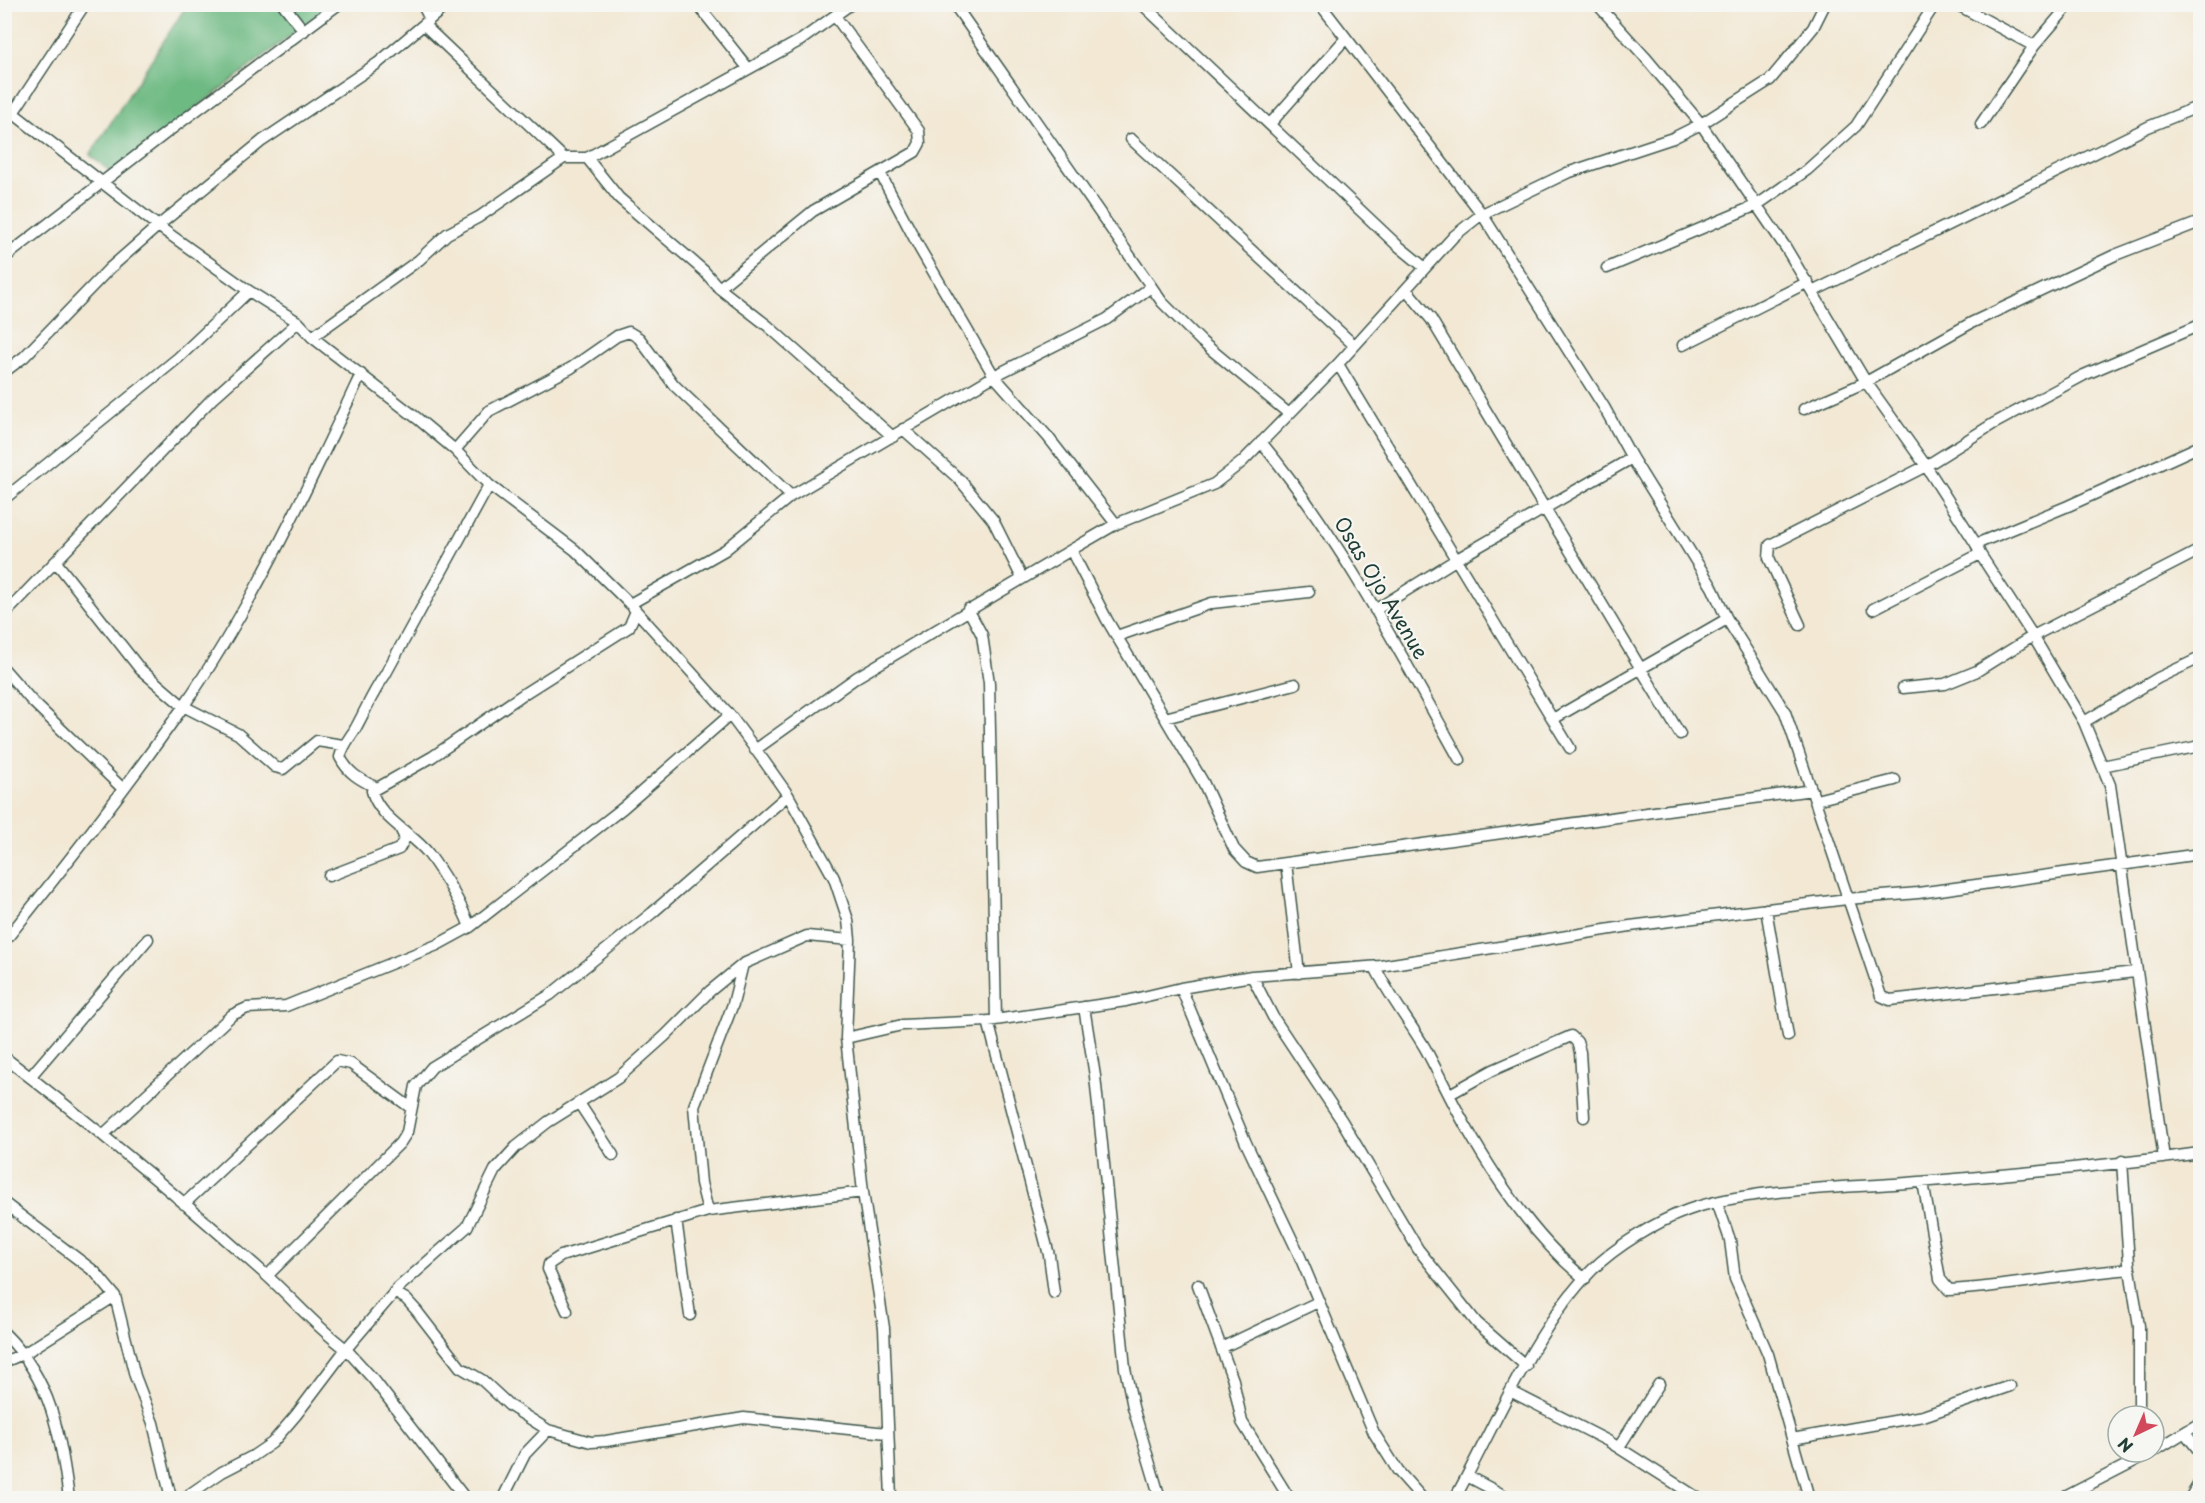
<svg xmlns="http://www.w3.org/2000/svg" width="2205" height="1503" font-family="'Playpen Sans',sans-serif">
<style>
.forest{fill:#6eba83;stroke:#467c5c;stroke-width:1.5}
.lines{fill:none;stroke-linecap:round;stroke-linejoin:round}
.minor-casing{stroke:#3f574c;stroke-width:13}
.minor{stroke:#fff;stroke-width:10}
.labels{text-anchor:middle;stroke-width:4.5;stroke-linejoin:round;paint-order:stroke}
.street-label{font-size:20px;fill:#1f3d34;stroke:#f6f6f2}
</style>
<rect width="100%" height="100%" fill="#f6f6f2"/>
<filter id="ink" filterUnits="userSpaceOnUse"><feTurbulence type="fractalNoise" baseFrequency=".0167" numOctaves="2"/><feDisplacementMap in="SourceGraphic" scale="12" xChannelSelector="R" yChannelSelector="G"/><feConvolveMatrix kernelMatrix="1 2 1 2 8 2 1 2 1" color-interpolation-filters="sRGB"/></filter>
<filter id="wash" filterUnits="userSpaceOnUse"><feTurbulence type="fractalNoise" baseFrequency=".008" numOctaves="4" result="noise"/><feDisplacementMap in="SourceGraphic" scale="24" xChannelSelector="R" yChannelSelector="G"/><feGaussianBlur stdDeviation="1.35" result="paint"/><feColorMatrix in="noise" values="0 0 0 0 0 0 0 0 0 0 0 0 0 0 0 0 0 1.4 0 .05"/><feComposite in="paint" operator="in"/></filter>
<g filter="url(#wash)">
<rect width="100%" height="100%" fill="#f2e8d4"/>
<!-- forest -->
<path class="forest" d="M 187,5 L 330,5 L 112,173 L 90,155 Z"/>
</g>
<g filter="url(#ink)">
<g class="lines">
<!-- minor casing -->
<g class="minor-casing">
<path id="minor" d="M 283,4 L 304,31
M 422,4 L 430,19
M 697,4 L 748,68
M 954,4 L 1162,302 L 1202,342 L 1288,413
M 1142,4 L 1396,244 L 1424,267
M 1320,4 L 1482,214 L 1604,407 L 1632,458 L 1712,587 L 1727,619 L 1785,712 L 1881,996 L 1890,1000 L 2135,972
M 1597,4 L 1645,57 L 1701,124 L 1786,248 L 1866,382 L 1926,466 L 1976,544 L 1980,554 L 2033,636 L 2084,722 L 2110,785 L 2164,1158
M 1956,4 L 2034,46
M 424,25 L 564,158
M 4,106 L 158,226 L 249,291 L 298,322 L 312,337 L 418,419 L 455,450 L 489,485 L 575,550 L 630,604 L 730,715 L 764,761 L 788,795 L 834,878 L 848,920 L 850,940 L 846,1038 L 863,1192 L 884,1328 L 891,1498
M 13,113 L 85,4
M 1270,124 L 1346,38
M 1981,124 L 2034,46 L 2070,4
M 1131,139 L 1354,345
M 587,158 L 619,198 L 704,271 L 719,288 L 768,326 L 893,437
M 880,173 L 920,249 L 994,376 L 1048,437 L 1116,524
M 4,258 L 166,133 L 339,4
M 1607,268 L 1757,205 L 1807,170 L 1856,126 L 1935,4
M 719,288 L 813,211 L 915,152 L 920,143 L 919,131 L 835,16
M 1406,289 L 1431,319 L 1680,734
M 1814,291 L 2148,127 L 2200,106
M 312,337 L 419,260 L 447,234 L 479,217 L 564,158 L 587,158 L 801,40 L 851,4
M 1683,345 L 1808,282
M 1338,364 L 1570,748
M 4,372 L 24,357 L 109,269 L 158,226 L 262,141 L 378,63 L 448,4
M 1804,409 L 1866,382 L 1971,323 L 2115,255 L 2200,222
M 903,429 L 960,480 L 993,520 L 1022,578
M 1261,442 C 1341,539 1399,651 1460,760
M 455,450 L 489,411 L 571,368 L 617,336 L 629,332 L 639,338 L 674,385 L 791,496
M 4,499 L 178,358 L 249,291
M 1976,544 L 2068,506 L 2200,446
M 1071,550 L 1107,620 L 1203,782 L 1234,849 L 1246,862 L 1257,867 L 1812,790
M 56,562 L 140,669 L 183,706 L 238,734 L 275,767 L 283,769 L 317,741 L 343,745
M 630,604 L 725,550 L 791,496 L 994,376 L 1107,319 L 1151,287
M 968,609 L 982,635 L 989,683 L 996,1019
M 1873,609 L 1980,554
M 1375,610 L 1457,559 L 1632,458
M 4,615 L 212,399 L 298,322
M 1800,625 L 1769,558 L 1770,545 L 1926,466 L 1993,424 L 2084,375 L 2200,325
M 1117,636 L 1212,603 L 1309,592
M 4,669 L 32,701 L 122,788
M 1903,688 L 1945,684 L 1977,671 L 2033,636 L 2200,550
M 1165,718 L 1295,684
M 1553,719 L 1727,619
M 2084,722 L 2158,678 L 2200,658
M 755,750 L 857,677 L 1071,550 L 1116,524 L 1214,484 L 1242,462 L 1338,364 L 1454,236 L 1482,214 L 1567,173 L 1673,138 L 1701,124 L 1770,80 L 1813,28 L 1825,4
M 2102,766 L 2200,746
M 375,787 C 359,779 348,773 340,757 C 343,746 348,740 354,731 C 365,712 372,693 385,675 L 489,485
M 1816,800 L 1895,780
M 1286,863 L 1299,973
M 329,876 L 399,849 L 405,838 L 400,828
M 1766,909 L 1788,1036
M 470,927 C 460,901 444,875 428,853 C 412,833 378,817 372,791 L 432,757 L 525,693 L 629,627 L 636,611
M 4,942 C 66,865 127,787 183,707 C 254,604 308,487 361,374
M 1375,967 C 1389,996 1409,1021 1425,1048 C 1439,1074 1451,1100 1465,1125 C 1496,1180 1535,1239 1585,1279
M 1252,976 L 1273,1017 L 1342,1121 L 1418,1249 L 1477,1323 L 1526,1366
M 1181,988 L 1246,1143 L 1298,1252 L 1374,1433 L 1398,1471 L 1422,1498
M 1084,1007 L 1095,1076 L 1125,1368 L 1133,1407 L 1160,1498
M 988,1021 L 1049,1255 L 1054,1293
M 846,1038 L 902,1025 L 988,1021 L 1126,1001 L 1181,988 L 1252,976 L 1380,966 L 1630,926 L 1847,899 L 1918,893 L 2200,854
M 4,1057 C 94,1126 181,1199 265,1274 C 293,1299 316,1327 346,1349 L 399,1287 L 467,1227 L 495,1170 L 516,1147 L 548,1122 L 618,1078 L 665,1036 L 710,991 L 743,964 L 807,936 L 850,940
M 30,1077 L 148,939
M 1450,1094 L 1493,1070 L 1571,1036 L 1577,1042 L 1580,1052 L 1584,1117
M 579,1103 L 613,1155
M 104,1134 L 232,1015 L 247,1008 L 286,1006 L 437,945 L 470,927 L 623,808 L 730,715
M 2122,1161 L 2129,1263 L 2139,1326 L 2139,1416
M 1923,1182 L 1940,1279 L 1949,1290 C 2010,1287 2069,1274 2130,1269
M 1717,1202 L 1730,1240 L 1735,1279 L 1768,1354 L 1809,1498
M 4,1203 L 95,1272 L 115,1296 L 135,1376 L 153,1423 L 171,1498
M 184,1204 L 337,1061 L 351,1064 L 411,1108
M 708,1211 L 701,1183 L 694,1106 L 733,1004 L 743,964
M 676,1220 L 690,1315
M 267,1276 L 400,1143 L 407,1132 L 416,1086 L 432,1067 L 550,995 L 652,913 L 788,795
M 1198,1285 L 1233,1380 L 1242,1422 L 1289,1498
M 394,1292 L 406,1299 L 416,1310 L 460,1367 L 482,1380 L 510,1406 L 548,1430 L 591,1442 L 606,1441 L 744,1418 L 887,1433
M 567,1311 L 548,1269 L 549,1264 L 561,1256 L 708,1211 L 863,1192
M 4,1333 C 52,1380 60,1435 69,1498
M 1221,1348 L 1318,1302
M 4,1362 L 25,1353 L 115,1296
M 1512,1392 L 1608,1441 L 1698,1498
M 2185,1433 L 2200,1452
M 1792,1439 L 1923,1416 L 2010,1386 L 1966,1401
M 1619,1447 L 1659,1384
M 2154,1451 L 2200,1423
M 1467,1476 L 1509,1498
M 184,1498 L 222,1472 L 253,1456 L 272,1443 L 296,1415 L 346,1349 L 374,1380 L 465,1498
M 503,1498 L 525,1454 L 548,1430
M 1455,1498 C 1495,1426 1534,1329 1592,1270 C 1615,1247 1657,1221 1688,1210 C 1744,1190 1834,1188 1894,1184 C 1996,1176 2099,1167 2200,1153
M 2063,1498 L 2152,1452
M 2190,1498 L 2200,1482"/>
</g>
<!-- minor -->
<use href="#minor" class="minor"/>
</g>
</g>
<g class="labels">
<!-- street labels -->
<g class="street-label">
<text transform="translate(1381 588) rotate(59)" y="7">Osas Ojo Avenue</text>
</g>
</g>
<!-- margin -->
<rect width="2205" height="1503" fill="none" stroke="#f6f6f2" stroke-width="24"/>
<!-- north arrow -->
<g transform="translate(2136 1434) rotate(224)"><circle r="28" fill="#f6f6f2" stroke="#a0aca6" stroke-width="1.5"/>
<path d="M0-4.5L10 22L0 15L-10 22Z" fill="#d1495b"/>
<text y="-9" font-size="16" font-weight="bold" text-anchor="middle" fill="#1f3d34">N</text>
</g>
</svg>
